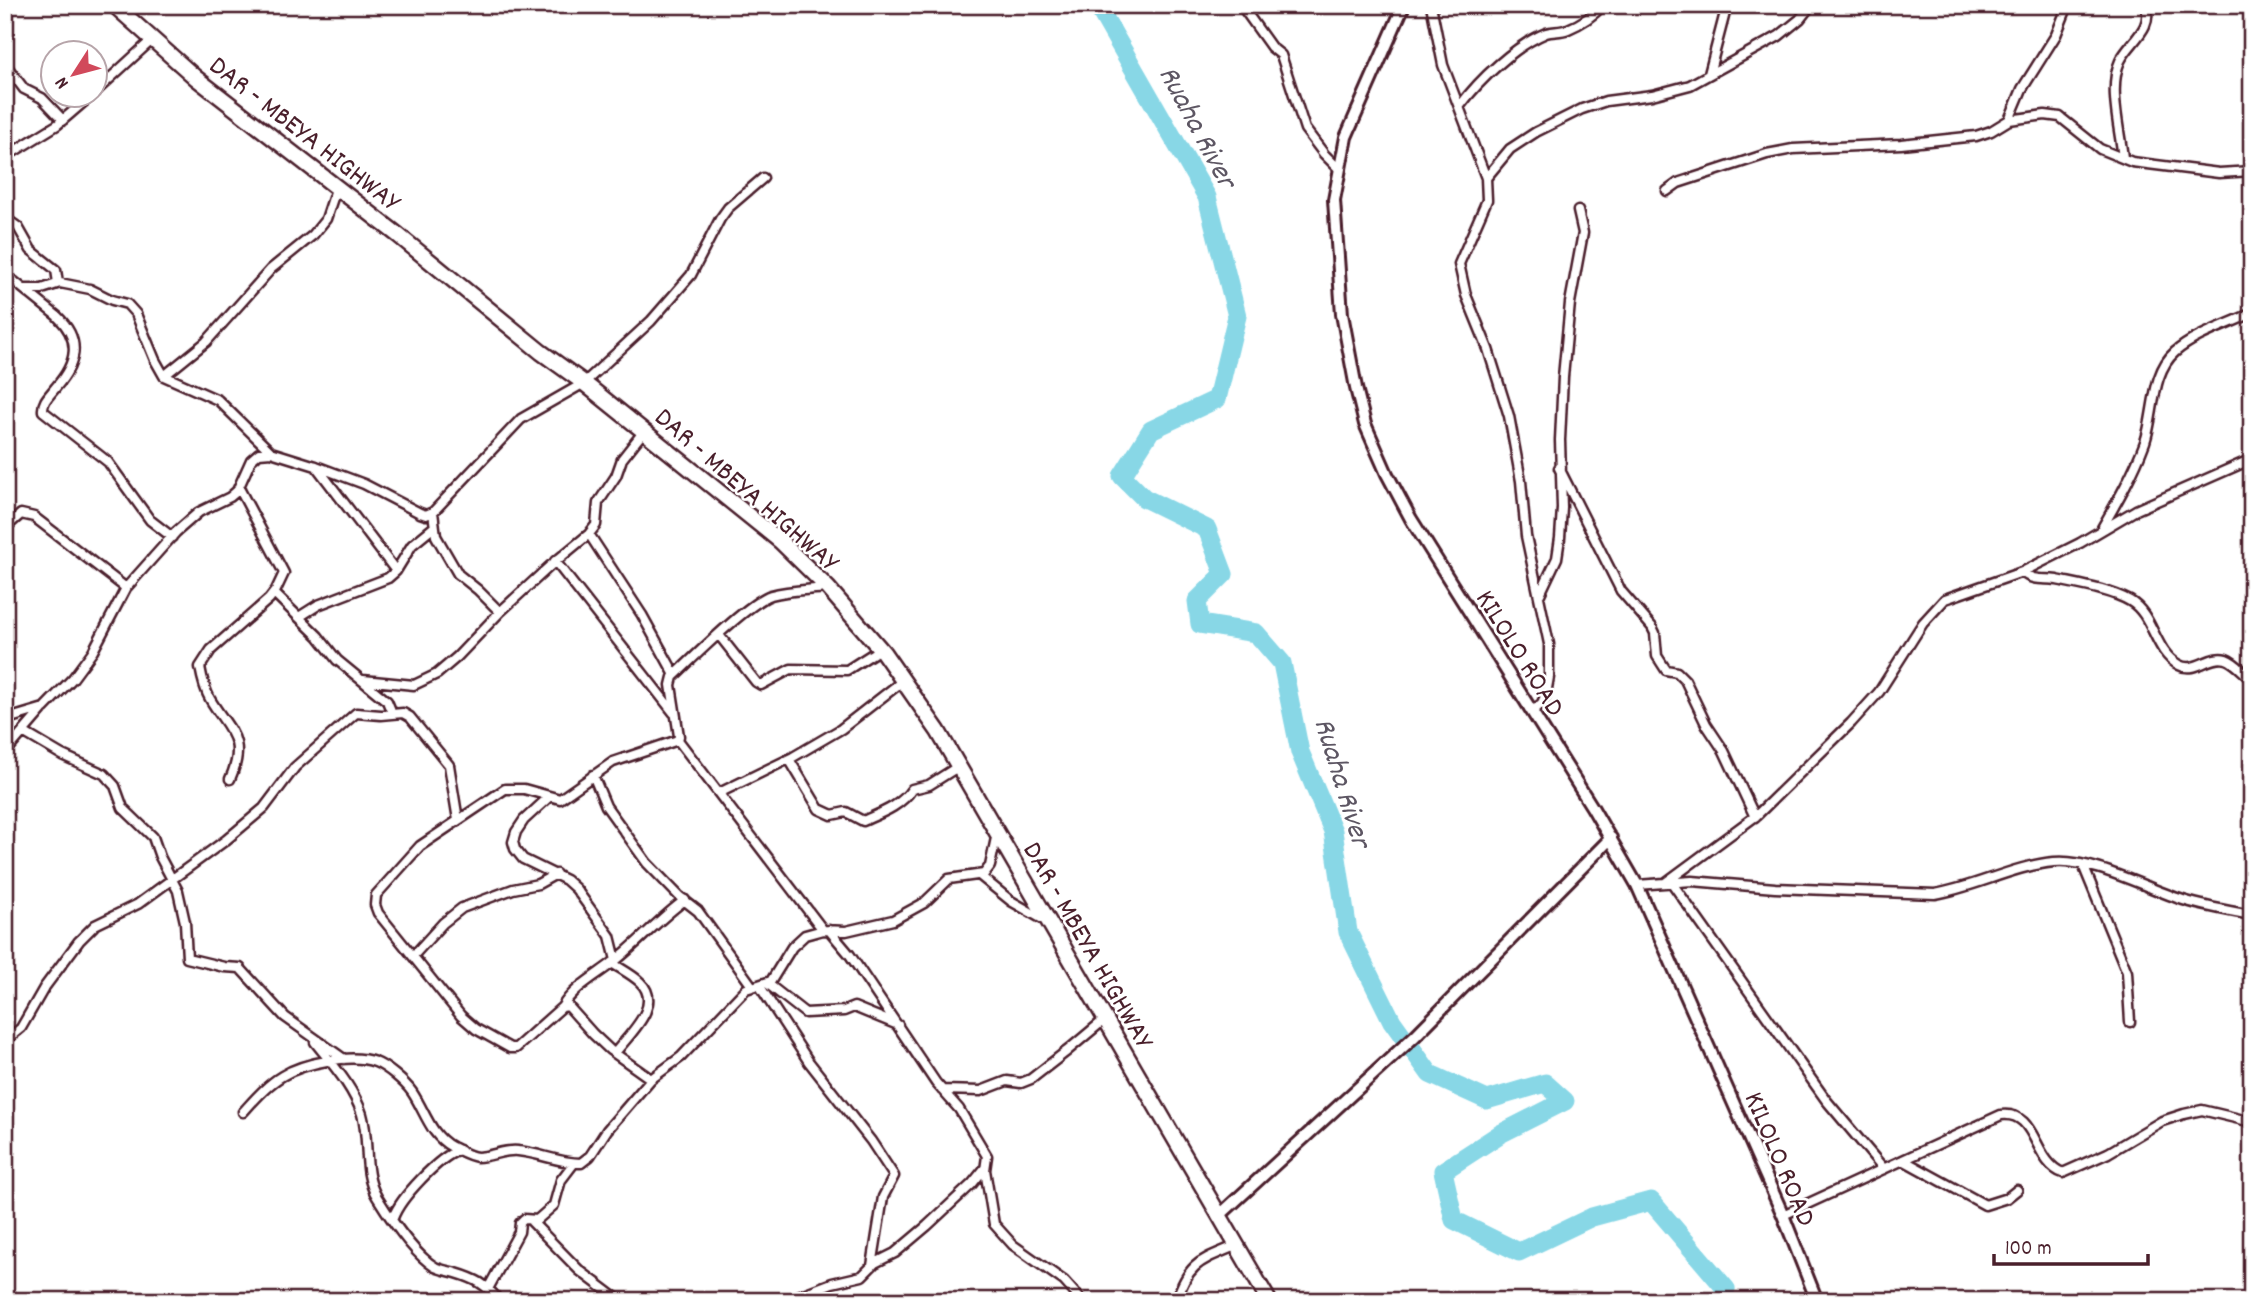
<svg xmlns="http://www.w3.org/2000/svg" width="2257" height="1306" font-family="Dekko,sans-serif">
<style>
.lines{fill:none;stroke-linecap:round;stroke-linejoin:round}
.river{stroke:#88d7e6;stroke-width:19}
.street-casing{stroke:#4a1f2b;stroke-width:13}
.secondary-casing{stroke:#4a1f2b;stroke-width:16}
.highway-casing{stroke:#4a1f2b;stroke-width:19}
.street{stroke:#fff;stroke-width:8}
.secondary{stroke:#fff;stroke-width:10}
.highway{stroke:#fff;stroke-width:14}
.labels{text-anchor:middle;stroke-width:5;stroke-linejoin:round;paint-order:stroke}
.street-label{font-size:28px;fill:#4a1f2b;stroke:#fff}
.water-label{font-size:30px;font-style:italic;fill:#5d5663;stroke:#fff}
</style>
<rect width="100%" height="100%" fill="#fff"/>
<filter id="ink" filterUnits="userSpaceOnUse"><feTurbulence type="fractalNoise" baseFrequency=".0143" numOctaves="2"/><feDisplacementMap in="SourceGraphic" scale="14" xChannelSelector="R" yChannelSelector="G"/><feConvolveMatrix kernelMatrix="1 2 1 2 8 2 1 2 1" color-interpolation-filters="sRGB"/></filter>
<g filter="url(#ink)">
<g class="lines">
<!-- river -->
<path class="river" d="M 1097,5 L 1207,197 L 1237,316 L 1217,399 L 1151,430 L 1122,476 L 1144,498 L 1207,529 L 1224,574 L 1197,601 L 1200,624 L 1256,633 L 1282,663 L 1300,752 L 1333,831 L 1348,932 L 1392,1021 L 1430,1074 L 1487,1100 L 1545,1083 L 1565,1101 L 1500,1134 L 1443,1171 L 1454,1220 L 1519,1252 L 1592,1217 L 1651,1201 L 1726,1289 L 1719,1301"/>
<!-- street casing -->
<g class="street-casing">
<path id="street" d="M 1241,5 L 1271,47 L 1281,55 L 1305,129 L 1324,154 L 1339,169
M 1431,5 L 1443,65 L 1486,178 L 1487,200 L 1459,264 L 1466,295 L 1488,349 L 1509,416 L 1521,481 L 1526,536 L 1549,644 L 1549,677 L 1546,694 L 1542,703 L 1532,712
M 5,64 L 24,89 L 42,98 L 63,120
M 1709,74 L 1727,5
M 94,93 L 154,38
M 1460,106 C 1479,80 1516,45 1546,33 C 1553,31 1561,32 1568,29 C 1580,24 1594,15 1603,5
M 2009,120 L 2045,115 L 2060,117 L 2100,149 L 2132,162 L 2219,173 L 2252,171
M 5,157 L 57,125 L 93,94
M 2123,158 C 2120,130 2108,87 2120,61 C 2129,42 2155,28 2145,5
M 1486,178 L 1510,149 L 1536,132 L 1582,109 L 1606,101 L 1652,95 L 1690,85 L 1779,36 L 1800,19 L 1811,5
M 1667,191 L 1678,183 L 1767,154 L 1793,149 L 1901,144 L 1976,136 L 1991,131 L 2009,120 L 2022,89 L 2056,35 L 2068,5
M 5,218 L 18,227 L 31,250 L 56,270 L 58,283
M 5,274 L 57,316 C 82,340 77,363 56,387 C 50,395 42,401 43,411 L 108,462 L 150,520 L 172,537
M 25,289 L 42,289 L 60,283 L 90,289 L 112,300 L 127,304 L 136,314 L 155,360 L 164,376 L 218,400 L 271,452
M 164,376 L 206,342 L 271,269 L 313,235 L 326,219 L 336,189
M 316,466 L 396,571
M 1559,468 L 1621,591 L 1652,627 L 1655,633 L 1657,656 L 1666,670 L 1677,672 L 1685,680 L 1706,724 L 1724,751 L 1755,817
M 433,512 L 436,536 L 458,574 L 478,590 L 500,612
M 5,528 L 21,514 L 34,517 L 126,588
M 2102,528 C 2118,500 2134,472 2145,442 C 2155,413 2151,373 2175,352 C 2196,334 2228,325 2252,313
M 589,534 L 642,615 L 675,675
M 555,561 L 674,713
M 2022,572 C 2033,582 2044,578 2057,580 C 2080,585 2111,590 2130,601 C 2154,615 2154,652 2179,665 C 2195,674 2210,654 2226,659 C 2235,662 2244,673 2252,679
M 274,593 L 318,636 L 337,660 L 387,701 L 392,713
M 1540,594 L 1557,558 L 1560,538 L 1562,508 L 1560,440 L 1563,377 L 1570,303 L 1583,233 L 1578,211
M 299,617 L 318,605 L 388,578 L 396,571 L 412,545 L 434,527
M 719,635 L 756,682 L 761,685 L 791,669 L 847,670 L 880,649
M 363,680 L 414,685 L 437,674 L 457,657 L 500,612 L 550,566 L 589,534 L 596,525 L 598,503 L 616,476 L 622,459 L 644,431
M 5,713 L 14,717 L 44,708 L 73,678 L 93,651 L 126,588 L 176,532 L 199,512 L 230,497 L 237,491 L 251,460 L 259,453 L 271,452 L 316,466 L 364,484 L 420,513 L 426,515 L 433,512 L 521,419 L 584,383 L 651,321 L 691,275 L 720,219 L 728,208 L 763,178
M 23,732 L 62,755 L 104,774 L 115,786 L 123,808 L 153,837 L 160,857 L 178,891 L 185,922 L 187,958 L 224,967 L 240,968 L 285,1017 L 344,1059
M 678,740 L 823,930
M 5,753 L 42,710
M 789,759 L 819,809 L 832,815 L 846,812 L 863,821 C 881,813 901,806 912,789 L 929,785 L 959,766
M 593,775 L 606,806 L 647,863 L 680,897 L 698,911 L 752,986
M 230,779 C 248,739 228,730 210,699 C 205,690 202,678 200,667 L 211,650 L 269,599 L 276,590 L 284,573 L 239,488
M 719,793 L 793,757 L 841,729 L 904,680
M 549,797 L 524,820 L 516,832 L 513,842 L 515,849 L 523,859 L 566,880 L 576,889 L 610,936 L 616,960
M 2083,865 L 2127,972 L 2130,1022
M 979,875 L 1011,901 L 1046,921
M 1665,883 L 1757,815 L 1851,723 L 1879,692 L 1923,623 L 1945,599 L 2022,572 L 2080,543 L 2136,510 L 2252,459
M 1672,883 L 1826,1100 L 1884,1169
M 1637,885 L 1692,881 L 1775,888 L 1935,894 C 1976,887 2013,866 2054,862 C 2091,858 2148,889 2183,900 C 2206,907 2229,911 2252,915
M 829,930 L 850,955 L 936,1083 L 959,1109 L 987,1156 L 985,1170 L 994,1224 L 1013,1245 L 1064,1281 L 1082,1301
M 413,956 L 443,923 L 462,908 L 513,889 L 538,884 L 556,874
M 612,963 C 621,969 633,975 640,982 C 664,1005 629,1034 615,1053
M 768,984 L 805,1013 L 844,1011 L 854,1007 L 898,1025
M 759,985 L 809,1062 L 871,1141 L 894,1176 L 883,1197 L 872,1266
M 562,1007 C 575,986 596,976 615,961 C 639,942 660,918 685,900
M 5,1041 L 21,1028 L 44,988 L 79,941 L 95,925 L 138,904 L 226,840 L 264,808 L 295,767 L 356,713 L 381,715 L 403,713 L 410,717 L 449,765 L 458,820
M 315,1042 C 333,1065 353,1087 362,1114 C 370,1141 362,1172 377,1197 C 390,1218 415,1255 435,1267 C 441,1270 449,1271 456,1273 C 476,1279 486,1284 499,1301
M 651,1079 L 610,1050 L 593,1034 L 568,1006 L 562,1007 L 516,1048 L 510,1048 L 476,1029 L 461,1016 L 378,913 L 375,905 L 376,895 L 420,846 L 505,789 L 524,789 L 560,799 L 613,762 L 678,740 L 679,736 L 671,685 L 673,677 C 693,658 748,603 771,595 C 789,590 809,590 826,588
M 942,1090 L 981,1091 L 1007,1081 L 1021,1083 L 1031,1079 L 1067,1051 L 1104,1020
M 243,1112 C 255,1099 267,1085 282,1076 C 303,1063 352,1053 375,1062 C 386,1066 405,1082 412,1092 C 425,1111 430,1135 452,1147 C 459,1150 469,1156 477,1157 C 491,1157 504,1149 518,1151 C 540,1153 559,1163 581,1163 L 590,1156 L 607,1130 L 651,1079 L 681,1057 L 746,989 L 771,981 L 792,947 L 805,935 L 823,930 L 846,931 L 893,920 L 924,903 L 949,879 L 984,874 L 990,866 L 997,833
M 1903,1160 L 1985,1205 L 2007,1198 L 2017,1190
M 1783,1215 L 2001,1115 C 2037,1110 2033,1162 2063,1173 L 2108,1153 L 2162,1121 L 2184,1114 L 2202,1110 L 2252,1122
M 393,1218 C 400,1198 439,1157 459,1150
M 531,1221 L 579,1270 L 620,1301
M 489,1287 L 519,1232 L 520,1223 L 524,1219 L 537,1220 L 554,1205 L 561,1180 L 574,1163
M 785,1301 L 832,1283 L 862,1276 L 875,1263 L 895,1253 L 927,1226 L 972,1184 L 985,1168
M 1176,1301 C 1189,1262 1200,1261 1235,1246"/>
</g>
<!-- secondary casing -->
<g class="secondary-casing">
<path id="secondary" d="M 1404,5 L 1346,137 L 1334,200 L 1342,314 L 1356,388 L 1365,424 L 1387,474 L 1411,519 L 1592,807 L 1637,885 L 1783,1215 L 1817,1301
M 1221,1214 L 1415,1036 L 1611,838"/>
</g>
<!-- highway casing -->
<g class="highway-casing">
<path id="highway" d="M 114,5 L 196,78 L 398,235 L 541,352 L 584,383 L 780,541 L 828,588 L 883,652 L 938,731 L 1269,1301"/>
</g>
<!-- street -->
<use href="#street" class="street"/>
<!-- secondary -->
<use href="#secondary" class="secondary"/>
<!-- highway -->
<use href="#highway" class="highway"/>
</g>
</g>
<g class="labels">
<!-- street labels -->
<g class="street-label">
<text transform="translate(306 132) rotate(38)" y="10">DAR - MBEYA HIGHWAY</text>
<text transform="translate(748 488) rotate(41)" y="10">DAR - MBEYA HIGHWAY</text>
<text transform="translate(1522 652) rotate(58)" y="10">KILOLO ROAD</text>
<text transform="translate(1090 944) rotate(60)" y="10">DAR - MBEYA HIGHWAY</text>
<text transform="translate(1782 1158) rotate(67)" y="10">KILOLO ROAD</text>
</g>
<!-- water labels -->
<g class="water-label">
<text transform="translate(1199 126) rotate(62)" y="10">Ruaha River</text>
<text transform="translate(1344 782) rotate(73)" y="10">Ruaha River</text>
</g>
</g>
<!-- margin -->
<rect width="2257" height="1306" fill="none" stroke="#fff" stroke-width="28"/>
<rect x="14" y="14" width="2229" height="1278" fill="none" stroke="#4a1f2b" stroke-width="2.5" filter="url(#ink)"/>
<!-- north arrow -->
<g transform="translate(74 74) rotate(234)"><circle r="33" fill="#ffffff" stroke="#b7a5aa" stroke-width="2"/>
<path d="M0-5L12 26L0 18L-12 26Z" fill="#d1495b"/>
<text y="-10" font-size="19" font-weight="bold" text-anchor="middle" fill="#4a1f2b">N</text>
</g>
<!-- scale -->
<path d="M1994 1254v10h154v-10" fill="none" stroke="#4a1f2b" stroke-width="3.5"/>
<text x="2005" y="1254" font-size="21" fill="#4a1f2b" stroke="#ffffff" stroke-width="5" paint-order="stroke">100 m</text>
</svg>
